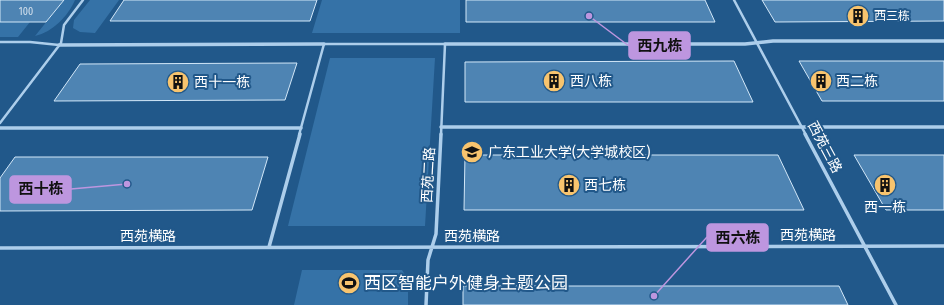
<svg xmlns="http://www.w3.org/2000/svg" width="944" height="305" font-family="'Fira Sans Condensed','Noto Sans SC',sans-serif">
<style>
.green{fill:#3572a7}
.building{fill:#4e84b3;stroke:#d2e7f8}
.lines{fill:none;stroke-linecap:round;stroke-linejoin:round}
.service-far1{stroke:#adceeb;stroke-width:2.5}
.service{stroke:#adceeb;stroke-width:3.5}
.minor{stroke:#adceeb;stroke-width:3.5}
.labels{text-anchor:middle;stroke-width:4;stroke-linejoin:round;paint-order:stroke}
.far-number-label{font-size:10px;fill:#d3e0ec}
.far-poi-label{font-size:12px;fill:#fff;stroke:#21588a;text-anchor:start}
.poi-label{font-size:14px;fill:#fff;stroke:#21588a;text-anchor:start}
.street-label{font-size:14px;fill:#fff;stroke:#21588a}
.near-poi-label{font-size:17px;fill:#fff;stroke:#21588a;text-anchor:start}
.leader{fill:none;stroke:#bd96df;stroke-width:1.5}
.callout-dot{fill:#bd96df;stroke:#21588a;stroke-width:1.5}
.callout{fill:#bd96df;stroke:#bd96df;stroke-width:1.5}
.callout-label{font-size:15px;text-anchor:middle;font-weight:bold;fill:#111}
</style>
<rect width="100%" height="100%" fill="#21588a"/>
<!-- green -->
<path class="green" d="M 64,0 L 75,0 C 68,16 53,32 35,36 Z
M 90,0 L 119,0 L 95,33 L 80,32 L 73,28 L 74,20 Z
M 322,0 L 460,0 L 460,33 L 312,33 Z
M 0,22 L 30,22 L 18,37 L 0,37 Z
M 330,58 L 435,58 L 425,226 L 288,226 Z
M 302,270 L 402,270 L 408,280 L 408,305 L 294,305 Z"/>
<!-- building -->
<path class="building" d="M 0,0 L 64,0 L 46,22 L 0,22 Z
M 124,0 L 317,0 L 310,21 L 110,21 Z
M 466,0 L 705,0 L 715,22 L 466,22 Z
M 762,0 L 944,0 L 944,21 L 775,22 Z
M 734,61 L 753,102 L 465,102 L 465,62 Z
M 799,61 L 944,61 L 944,101 L 822,101 Z
M 297,63 L 285,100 L 54,101 L 80,64 Z
M 465,155 L 778,155 L 804,210 L 464,210 Z
M 854,155 L 944,155 L 944,210 L 886,210 Z
M 15,157 L 268,157 L 252,210 L 0,211 L 0,178 Z
M 463,286 L 839,286 L 848,305 L 463,305 Z"/>
<g class="lines">
<!-- service-far1 -->
<path class="service-far1" d="M 734,0 L 806,135
M 0,42 L 30,42 L 59,45
M 0,123 L 61,43 L 64,25 L 83,0
M 299,135 L 324,44 L 445,44 L 441,135"/>
<!-- service -->
<path class="service" d="M 805,134 L 896,305
M 269,247 L 300,134
M 0,248 L 944,246
M 426,305 L 428,260 L 436,234 L 441,134"/>
<!-- minor -->
<path class="minor" d="M 445,44 L 745,44 L 773,41 L 944,41
M 59,45 L 324,44
M 441,127 L 944,127
M 0,128 L 301,128"/>
</g>
<!-- icons -->
<defs>
<g id="building-disc" transform="scale(1.15)"><circle r="9.5" fill="#f8c46e" stroke="#21588a"/><path d="M-4-6H4V6H1V3H-1V6H-4ZM-2.5-4.3h1.7v1.8h-1.7ZM.8-4.3h1.7v1.8H.8ZM-2.5-1h1.7V.8h-1.7ZM.8-1h1.7V.8H.8Z" fill="#111"/></g>
<g id="university-disc" transform="scale(1.15)"><circle r="9.5" fill="#f8c46e" stroke="#21588a"/><path d="M0-5L7-2L0 1L-7-2ZM-4 1L0 2.5L4 1V4Q0 6-4 4Z" fill="#111"/></g>
<g id="stadium-disc" transform="scale(1.15)"><circle r="9.5" fill="#f8c46e" stroke="#21588a"/><path d="M0-5a6.5 5 0 1 0 0 10a6.5 5 0 1 0 0-10ZM-3.5-1.8h7v3.6h-7Z" fill="#111"/></g>
</defs>
<g fill-rule="evenodd">
<use href="#building-disc" x="858" y="16"/>
<use href="#building-disc" x="554" y="81"/>
<use href="#building-disc" x="821" y="81"/>
<use href="#building-disc" x="178" y="82"/>
<use href="#university-disc" x="472" y="152"/>
<use href="#building-disc" x="569" y="185"/>
<use href="#building-disc" x="885" y="185"/>
<use href="#stadium-disc" x="349" y="283"/>
</g>
<g class="labels">
<!-- far-number labels -->
<g class="far-number-label">
<text x="26" y="15">100</text>
</g>
<!-- far-poi labels -->
<g class="far-poi-label">
<text x="874" y="20">西三栋</text>
</g>
<!-- poi labels -->
<g class="poi-label">
<text x="570" y="86">西八栋</text>
<text x="836" y="86">西二栋</text>
<text x="194" y="87">西十一栋</text>
<text x="488" y="157">广东工业大学(大学城校区)</text>
<text x="584" y="190">西七栋</text>
<text x="885" y="212" text-anchor="middle">西一栋</text>
</g>
<!-- street labels -->
<g class="street-label">
<text transform="translate(825 147) rotate(62)" y="5">西苑三路</text>
<text transform="translate(428 175) rotate(-87)" y="5">西苑二路</text>
<text x="808" y="240">西苑横路</text>
<text x="148" y="241">西苑横路</text>
<text x="472" y="241">西苑横路</text>
</g>
<!-- near-poi labels -->
<g class="near-poi-label">
<text x="364" y="289">西区智能户外健身主题公园</text>
</g>
</g>
<!-- callouts -->
<path class="leader" d="M589 16L629 46M127 184L71 189M654 296L707 237"/>
<g class="callout-dot">
<circle cx="589" cy="16" r="4"/>
<circle cx="127" cy="184" r="4"/>
<circle cx="654" cy="296" r="4"/>
</g>
<g class="callout">
<rect x="629" y="32" width="61" height="27" rx="4"/>
<rect x="10" y="176" width="61" height="27" rx="4"/>
<rect x="707" y="224" width="61" height="27" rx="4"/>
</g>
<g class="callout-label">
<text x="660" y="51">西九栋</text>
<text x="41" y="194">西十栋</text>
<text x="738" y="243">西六栋</text>
</g>
</svg>
